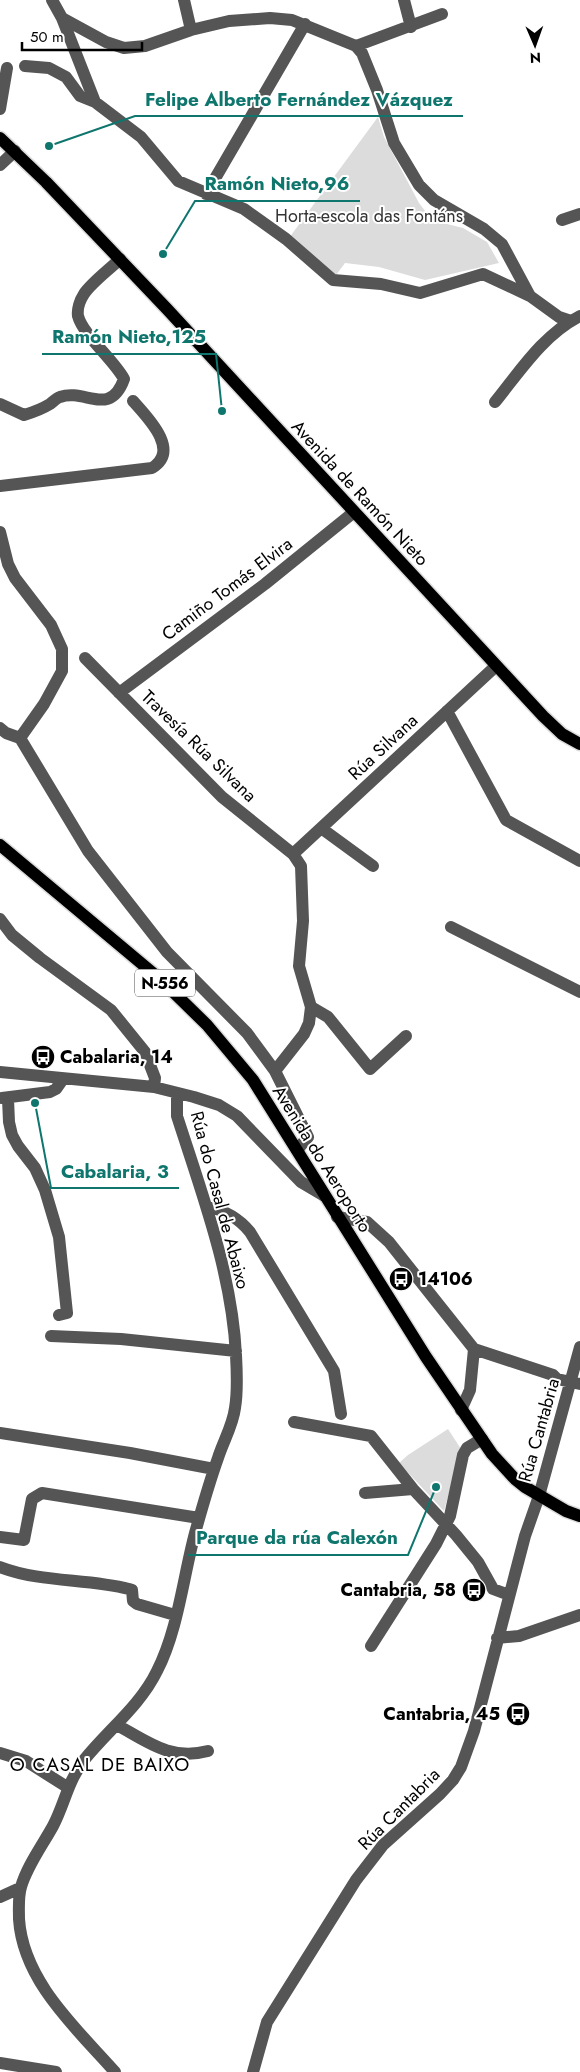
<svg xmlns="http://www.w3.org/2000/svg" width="580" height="2072" font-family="Jost,sans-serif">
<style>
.green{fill:#dcdcdc}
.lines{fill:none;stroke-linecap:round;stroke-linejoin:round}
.major-casing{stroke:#dbdbdb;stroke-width:15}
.minor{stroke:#555;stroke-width:12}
.major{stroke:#000;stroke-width:12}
.labels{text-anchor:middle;stroke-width:4;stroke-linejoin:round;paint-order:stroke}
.shield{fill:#fff;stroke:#4c4c4c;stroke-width:1}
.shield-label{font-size:16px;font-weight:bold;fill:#000}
.park-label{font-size:18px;fill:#333;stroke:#fff}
.street-label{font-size:18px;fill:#000;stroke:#fff}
.poi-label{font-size:18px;font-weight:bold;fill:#000;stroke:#fff;text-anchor:start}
.neighbourhood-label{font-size:19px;letter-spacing:1px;fill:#000;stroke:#fff}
.leader{fill:none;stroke:#0f766e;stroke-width:2}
.callout-dot{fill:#0f766e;stroke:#fff;stroke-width:2}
.callout-label{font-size:19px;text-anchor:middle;font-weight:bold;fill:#0f766e;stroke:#fff;stroke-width:4;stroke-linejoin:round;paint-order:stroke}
</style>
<rect width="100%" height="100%" fill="#fff"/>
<!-- green -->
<path class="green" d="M 378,117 L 384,137 L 419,203 L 429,216 L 443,223 L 463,228 L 487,242 L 499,263 L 425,280 L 379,267 L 345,263 L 336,275 L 289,238 Z
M 448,1429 L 461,1449 L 444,1511 L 399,1463 L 408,1455 Z"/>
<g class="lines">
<!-- major casing -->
<g class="major-casing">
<path id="major" d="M 0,138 L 46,182 L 167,309 L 543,716 L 562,734 L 580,744
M 0,845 L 160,979 L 207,1025 L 253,1080 L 426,1357 L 492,1454 L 515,1479 L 525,1487 L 566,1511 L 580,1516"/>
</g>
<!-- minor -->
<path class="minor" d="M 52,0 L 62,18 L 106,42 L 124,48 L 145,46 L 191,30 L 229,21 L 270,18 L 292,20 L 356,46 L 362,53 L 377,90 L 394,143 L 419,185 L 434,200 L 484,229 L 502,244 L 530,296 L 559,317 L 571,321
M 184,0 L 191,30
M 404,0 L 411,27
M 62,18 L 95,102 L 141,137 L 178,181 L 244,209 L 286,239 L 333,280 L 381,284 L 420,293 L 483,274 L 530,296
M 356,46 L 442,14
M 25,66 L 49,68 L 66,77 L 80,96 L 95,102
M 0,109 L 7,68
M 0,165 L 15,151
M 206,194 L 305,24
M 562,220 L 580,214
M 495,402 C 520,371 544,334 580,316
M 0,404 L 24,415 C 34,412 42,409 50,404 C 53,402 56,398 60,397 C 85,388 110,418 124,379 C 114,360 83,335 78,316 C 77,309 80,300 84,294 C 91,283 110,269 120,259
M 0,486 L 152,468 C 181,450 147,417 133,401
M 0,532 L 8,564 L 15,578 L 51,625 L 62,649 L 62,671 L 44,704 L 20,738
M 85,658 L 222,797 L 293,854 L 301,866 L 303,921 L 299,966 L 311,1007 L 309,1023 L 304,1034 L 275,1071
M 119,693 L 265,584 L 354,512
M 447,711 L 506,820 L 580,861
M 0,728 L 6,733 L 20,738 L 88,851 L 167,952 L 247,1033 L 275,1071 L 308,1137 L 297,1150
M 321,828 L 373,866
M 293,854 L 496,666
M 0,919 L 12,935 L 40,958 L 111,1010 L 145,1052 L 155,1078 L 154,1087
M 451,927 L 580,992
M 311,1007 L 328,1017 L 370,1069 L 406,1036
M 0,1072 L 154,1087 L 194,1097 L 219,1105 L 237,1116 L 301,1182 L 323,1195
M 2,1098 L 50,1092 L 56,1089 L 63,1079
M 8,1099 L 9,1122 L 12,1135 L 18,1146 L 35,1168 L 45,1190 L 59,1237 L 67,1313 L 59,1315
M 206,1206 C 224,1210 238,1217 250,1232 L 334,1371 L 341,1414
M 337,1217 L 367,1222 L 389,1242 L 474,1349 L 470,1390 L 461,1410
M 51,1336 L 121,1339 L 236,1351
M 474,1349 L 553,1375 L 557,1379 L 580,1384
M 294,1422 L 371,1436 L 413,1489 L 456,1535 L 478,1562 L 493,1589 L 509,1595
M 0,1433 L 130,1453 L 214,1469
M 365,1493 L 413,1489
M 0,1537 L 24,1540 L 32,1499 L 42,1493 L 199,1518
M 0,1567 C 42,1583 86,1578 129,1589 L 132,1590 L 133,1601 L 137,1604 L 175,1615
M 497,1638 L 519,1636 L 580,1615
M 371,1646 L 436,1544 L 450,1516 L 463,1455 L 467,1448 L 482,1439
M 117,1725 C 148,1742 171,1761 208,1751
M 0,1753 L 26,1761 L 67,1787
M 0,1897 L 20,1888
M 0,2063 L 56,2072
M 115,2072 C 76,2028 23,1981 19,1919 C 19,1908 18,1897 21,1887 C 27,1866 42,1846 53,1826 C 65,1803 67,1783 84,1760 C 108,1730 140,1706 157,1671 C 178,1630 183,1578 195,1533 C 202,1508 209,1483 218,1458 C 223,1442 233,1425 235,1408 C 238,1391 237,1373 236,1355 C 232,1273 202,1194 177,1116 L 177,1093
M 253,2072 L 267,2022 L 356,1880 L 383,1845 L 440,1794 L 453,1780 L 461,1767 L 474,1731 L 525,1536 L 539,1496 L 580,1347"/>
<!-- major -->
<use href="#major" class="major"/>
</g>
<!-- icons -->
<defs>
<g id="bus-disc" transform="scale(1.25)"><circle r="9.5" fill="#000" stroke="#fff"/><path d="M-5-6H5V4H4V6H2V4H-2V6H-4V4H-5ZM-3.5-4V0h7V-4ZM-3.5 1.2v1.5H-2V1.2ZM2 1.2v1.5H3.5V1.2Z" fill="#fff"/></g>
</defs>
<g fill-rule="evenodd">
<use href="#bus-disc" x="43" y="1057"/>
<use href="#bus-disc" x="401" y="1279"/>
<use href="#bus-disc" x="474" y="1590"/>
<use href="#bus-disc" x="518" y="1714"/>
</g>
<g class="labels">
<!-- shield labels -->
<rect class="shield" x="135" y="969.5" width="60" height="27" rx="4"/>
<g class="shield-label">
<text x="165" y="989">N-556</text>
</g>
<!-- park labels -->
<g class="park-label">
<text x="369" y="222">Horta-escola das Fontáns</text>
</g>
<!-- street labels -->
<g class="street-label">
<text transform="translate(360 493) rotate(47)" y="6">Avenida de Ramón Nieto</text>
<text transform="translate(227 589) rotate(-37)" y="6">Camiño Tomás Elvira</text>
<text transform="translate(199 746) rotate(44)" y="6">Travesía Rúa Silvana</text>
<text transform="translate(383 747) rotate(-43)" y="6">Rúa Silvana</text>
<text transform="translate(322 1159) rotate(58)" y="6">Avenida do Aeroporto</text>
<text transform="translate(220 1200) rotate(75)" y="6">Rúa do Casal de Abaixo</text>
<text transform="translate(539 1430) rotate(-74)" y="6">Rúa Cantabria</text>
<text transform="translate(399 1809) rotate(-45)" y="6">Rúa Cantabria</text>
</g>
<!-- poi labels -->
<g class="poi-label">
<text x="60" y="1063">Cabalaria, 14</text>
<text x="418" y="1285">14106</text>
<text x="456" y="1596" text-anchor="end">Cantabria, 58</text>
<text x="500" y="1720" text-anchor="end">Cantabria, 45</text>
</g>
<!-- neighbourhood labels -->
<g class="neighbourhood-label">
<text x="100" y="1771">O CASAL DE BAIXO</text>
</g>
</g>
<!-- callouts -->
<path class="leader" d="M49 146L135 116H463M163 254L195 201H360M222 411L216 354H42M35 1103L51 1188H179M436 1487L408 1555H187"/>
<g class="callout-dot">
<circle cx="49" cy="146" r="5"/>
<circle cx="163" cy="254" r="5"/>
<circle cx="222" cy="411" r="5"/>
<circle cx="35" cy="1103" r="5"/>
<circle cx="436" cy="1487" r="5"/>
</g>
<g class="callout-label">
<text x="299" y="106">Felipe Alberto Fernández Vázquez</text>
<text x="277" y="190">Ramón Nieto,96</text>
<text x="129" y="343">Ramón Nieto,125</text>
<text x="115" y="1178">Cabalaria, 3</text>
<text x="297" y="1544">Parque da rúa Calexón</text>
</g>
<!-- north arrow -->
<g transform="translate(535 45) rotate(178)" stroke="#ffffff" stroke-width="4" paint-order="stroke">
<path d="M0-4L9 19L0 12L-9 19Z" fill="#000000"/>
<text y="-8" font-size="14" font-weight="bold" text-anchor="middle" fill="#000000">N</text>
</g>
<!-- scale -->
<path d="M22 42v8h120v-8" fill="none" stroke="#000000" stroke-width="2.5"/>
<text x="30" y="42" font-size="15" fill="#000000" stroke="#ffffff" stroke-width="4" paint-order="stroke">50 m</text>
</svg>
